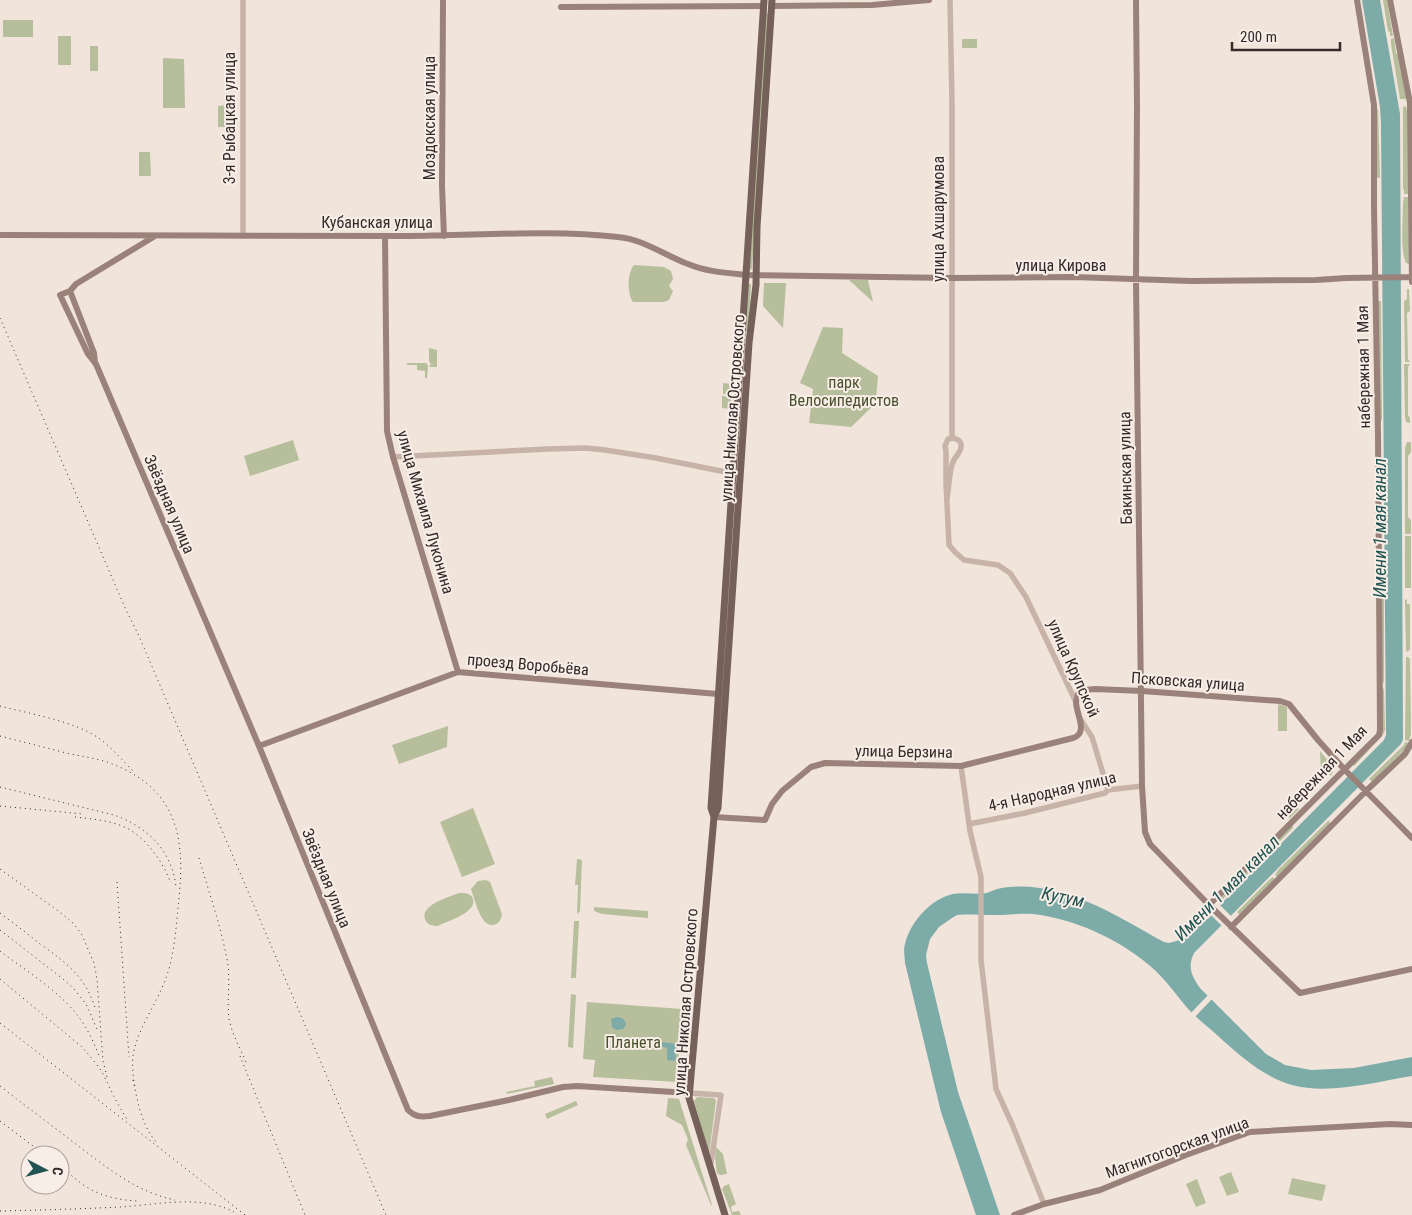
<svg xmlns="http://www.w3.org/2000/svg" width="1412" height="1215" font-family="'Roboto Condensed',sans-serif">
<style>
.green{fill:#b6be9c}
.water{fill:#7caba8}
.pier{fill:#f0e4db}
.lines{fill:none;stroke-linecap:round;stroke-linejoin:round}
.tertiary{stroke:#c7b3a8;stroke-width:5.5}
.secondary{stroke:#9a827a;stroke-width:6}
.primary{stroke:#75605a;stroke-width:7}
.rail{stroke:#342a28;stroke-width:1;stroke-dasharray:1 4;stroke-linecap:butt}
.labels{text-anchor:middle;stroke-width:4;stroke-linejoin:round;paint-order:stroke}
.street-label{font-size:16px;fill:#342a28;stroke:#f8eee7}
.park-label{font-size:16px;fill:#48512d;stroke:#f8eee7}
.water-label{font-size:18px;font-style:italic;fill:#205351;stroke:#f8eee7}
</style>
<rect width="100%" height="100%" fill="#f0e4db"/>
<!-- green -->
<path class="green" d="M 1383,0 L 1387,0 L 1393,36 L 1390,36 L 1390,32 L 1388,31 Z
M 766,13 L 769,14 L 752,269 L 750,270 L 749,269 Z
M 3,20 L 33,20 L 33,37 L 3,37 Z
M 58,36 L 71,36 L 71,65 L 58,65 Z
M 1394,38 L 1396,53 L 1399,55 L 1407,99 L 1400,99 L 1391,44 L 1391,39 Z
M 977,39 L 977,48 L 962,48 L 962,39 Z
M 90,46 L 98,46 L 98,71 L 90,71 Z
M 163,58 L 184,59 L 185,108 L 163,108 Z
M 230,105 L 231,127 L 218,127 L 218,106 Z
M 1406,106 L 1407,111 L 1408,111 L 1409,194 L 1404,194 L 1404,190 L 1403,189 L 1403,107 Z
M 1378,109 L 1380,178 L 1376,177 L 1375,110 Z
M 139,152 L 150,152 L 151,176 L 139,176 Z
M 1404,197 L 1409,197 L 1410,264 L 1406,263 C 1400,250 1403,219 1403,203 Z
M 634,265 L 664,267 L 671,271 L 673,279 L 669,286 L 673,291 L 669,300 L 664,302 L 633,302 C 627,294 627,273 634,265 Z
M 849,280 L 868,280 L 873,302 Z
M 764,283 L 786,283 L 783,328 L 763,306 Z
M 748,284 L 751,284 L 751,287 L 748,331 L 746,332 L 745,331 Z
M 1407,289 L 1409,289 L 1410,311 L 1407,313 L 1408,359 L 1410,362 L 1405,362 L 1404,301 L 1407,299 Z
M 1377,301 L 1381,301 L 1382,418 L 1381,422 L 1379,425 Z
M 823,327 L 843,328 L 842,353 L 878,376 L 876,400 L 872,404 L 873,406 L 851,427 L 809,423 L 813,389 L 800,383 Z
M 429,348 L 437,350 L 437,367 L 429,367 L 431,364 L 429,361 Z
M 406,363 L 426,363 L 428,365 L 427,378 L 425,378 L 425,371 L 417,370 L 417,365 L 408,365 Z
M 1404,364 L 1410,364 L 1408,367 L 1408,415 L 1410,418 L 1410,423 L 1406,422 L 1405,417 Z
M 723,383 L 732,384 L 732,394 L 723,394 Z
M 722,396 L 731,397 L 731,409 L 722,408 Z
M 293,440 L 299,460 L 250,476 L 244,456 Z
M 1407,442 L 1411,442 L 1411,452 L 1408,456 L 1408,517 L 1411,520 L 1411,534 L 1405,534 L 1405,448 Z
M 1405,536 L 1411,536 L 1411,588 L 1405,588 Z
M 1380,598 L 1384,598 L 1384,681 L 1383,684 L 1381,684 Z
M 1405,599 L 1407,600 L 1407,604 L 1410,604 L 1410,650 L 1406,652 Z
M 1406,657 L 1408,657 L 1410,659 L 1411,734 L 1409,741 L 1405,740 Z
M 1381,687 L 1383,687 L 1384,691 L 1385,730 L 1383,735 L 1354,766 L 1352,764 L 1378,739 Z
M 1278,704 L 1287,707 L 1287,731 L 1278,731 Z
M 448,726 L 447,747 L 399,764 L 392,745 Z
M 1405,742 L 1409,743 L 1406,748 L 1372,782 L 1369,779 L 1404,745 Z
M 1320,751 L 1334,768 L 1331,776 L 1327,772 L 1321,773 Z
M 1289,799 L 1292,800 L 1291,801 L 1299,809 L 1289,819 Z
M 473,808 L 495,864 L 462,877 L 440,822 Z
M 1329,820 L 1330,824 L 1277,877 L 1275,875 L 1278,870 Z
M 1292,824 L 1293,828 L 1222,900 L 1221,898 L 1222,895 Z
M 577,859 L 582,860 L 580,911 L 577,914 L 578,885 L 575,885 Z
M 1273,877 L 1275,879 L 1240,915 L 1237,912 L 1269,880 Z
M 486,880 L 490,882 L 502,914 C 501,919 500,922 496,924 C 481,931 475,899 471,889 L 478,881 Z
M 459,893 C 465,893 471,893 473,899 C 477,913 447,921 438,926 C 432,926 427,925 425,919 C 420,905 449,897 459,893 Z
M 594,907 L 648,911 L 648,918 L 602,914 L 594,911 Z
M 574,921 L 579,921 L 576,978 L 571,978 Z
M 571,994 L 576,995 L 573,1048 L 568,1047 Z
M 587,1002 L 682,1009 L 677,1082 L 593,1077 L 595,1060 L 583,1059 Z
M 552,1077 L 554,1084 L 507,1094 L 506,1092 L 535,1086 L 534,1081 Z
M 697,1097 L 714,1098 L 716,1101 L 709,1154 L 694,1101 Z
M 668,1098 L 679,1099 L 712,1205 L 711,1205 L 686,1145 L 688,1139 L 682,1125 L 666,1116 Z
M 576,1101 L 578,1105 L 547,1119 L 545,1114 Z
M 716,1147 L 723,1154 L 727,1174 L 720,1175 L 717,1173 L 715,1158 Z
M 1231,1172 L 1239,1192 L 1227,1196 L 1219,1177 Z
M 1292,1178 L 1326,1185 L 1322,1201 L 1288,1194 Z
M 1197,1179 L 1206,1203 L 1196,1207 L 1186,1184 Z
M 729,1184 L 736,1204 L 731,1207 L 732,1212 L 739,1211 L 741,1215 L 732,1215 L 722,1189 L 724,1186 Z"/>
<!-- water -->
<path class="water" d="M 1362,0 L 1380,0 L 1400,114 L 1403,740 L 1401,744 L 1194,953 C 1187,967 1192,977 1200,988 L 1266,1054 L 1285,1065 L 1311,1070 L 1354,1068 L 1412,1057 L 1412,1076 C 1375,1082 1329,1095 1292,1085 C 1262,1076 1240,1056 1217,1035 C 1208,1027 1198,1019 1189,1010 C 1176,995 1165,978 1149,965 C 1117,938 1074,919 1033,914 C 1020,913 1008,915 995,915 C 983,915 970,914 957,915 L 952,918 L 939,927 L 930,939 L 926,955 L 927,963 L 958,1092 L 1000,1215 L 976,1215 L 941,1112 L 905,963 C 905,957 903,950 905,944 C 910,923 930,899 953,894 C 964,892 977,895 987,893 C 990,892 994,890 997,889 C 1014,885 1037,886 1054,891 C 1094,900 1129,923 1164,942 L 1169,943 L 1180,940 L 1220,909 L 1220,905 L 1384,740 L 1386,735 L 1381,124 L 1380,107 Z
M 617,1017 L 622,1018 L 625,1021 L 626,1025 L 623,1029 L 616,1030 L 612,1027 L 611,1019 Z
M 660,1042 L 677,1044 L 675,1061 L 667,1060 L 667,1048 L 660,1046 Z"/>
<!-- pier -->
<path class="pier" d="M 1219,904 L 1233,918 L 1223,927 L 1210,914 L 1218,908 Z
M 1209,994 L 1213,998 L 1194,1018 L 1190,1014 Z"/>
<g class="lines">
<!-- tertiary -->
<path class="tertiary" d="M 243,0 L 243,236
M 950,0 L 952,104 L 952,438
M 393,457 L 548,449 L 586,448 L 605,450 L 656,458 L 736,474
M 947,498 C 949,487 949,475 952,465 C 953,458 961,453 961,447 C 962,441 958,440 954,438 L 948,439 L 945,446 L 946,451 L 946,483 L 949,545 L 955,552 L 964,560 L 998,565 L 1010,573 L 1026,597 L 1076,702
M 1081,720 L 1092,737 L 1108,790
M 961,766 L 970,831 L 981,877 L 981,960 L 996,1089 L 1012,1124 L 1044,1204
M 969,824 L 1025,813 L 1105,793 L 1108,790 L 1142,786
M 689,1093 L 721,1095 L 711,1163"/>
<!-- secondary -->
<path class="secondary" d="M 443,0 L 442,186 L 444,236
M 1136,0 L 1137,105 L 1136,280 L 1142,786 L 1145,832 L 1150,844 L 1208,904 L 1300,993 L 1412,969
M 1390,0 L 1410,103 L 1412,282
M 772,6 L 872,5 L 929,0
M 561,7 L 764,6
M 0,235 C 135,235 270,236 405,236 C 476,236 548,229 618,237 C 643,239 664,255 688,264 C 707,272 727,273 747,275 L 951,278 L 1073,277 L 1191,281 L 1316,280 L 1346,278 L 1412,277
M 155,236 L 76,284 L 70,291 L 60,295 L 88,354 L 96,364 L 259,746 L 408,1110 C 415,1117 420,1117 430,1116 L 509,1100 L 563,1087 L 577,1086 L 689,1093
M 385,236 L 387,431 L 393,457 L 458,672
M 70,291 L 94,353 L 95,363
M 259,746 L 458,672 L 718,694
M 714,817 L 765,820 L 772,804 L 782,791 L 811,767 L 825,763 L 961,766 L 1073,738 C 1089,733 1076,714 1076,702 C 1076,700 1078,697 1078,694 L 1085,690 L 1095,689 L 1142,691 L 1280,701 L 1289,704 L 1318,740 L 1345,770 L 1412,838
M 1209,905 L 1379,735 L 1380,730 L 1378,434 L 1374,208 L 1374,105 L 1357,0
M 1231,927 L 1366,791 L 1405,754 L 1412,742
M 1014,1215 L 1044,1204 L 1100,1190 L 1186,1155 L 1250,1132 L 1390,1124 L 1412,1125"/>
<!-- primary -->
<path class="primary" d="M 714,817 L 718,808 L 749,343 L 756,285 L 757,227 L 772,0
M 725,1215 L 689,1098 L 714,817 L 711,808 L 764,0"/>
<!-- rail -->
<path class="rail" d="M 0,318 L 126,610 L 139,636 L 386,1215
M 0,706 C 30,714 75,721 100,739 C 112,748 122,760 133,771
M 0,736 C 22,742 44,747 66,753 C 80,756 94,758 107,762 C 174,786 186,832 179,898 C 176,926 175,957 164,983 C 154,1008 137,1030 133,1056 C 132,1066 133,1077 135,1087
M 0,787 L 114,815 C 148,827 172,851 176,887
M 0,806 L 83,814
M 75,817 C 91,819 107,820 122,826 C 143,834 162,860 170,881
M 199,858 C 209,893 222,929 228,965 C 230,983 227,1001 229,1019 C 232,1034 240,1048 246,1062
M 0,869 L 61,913 L 74,924 L 82,935 L 94,963 L 97,979 L 103,1061 L 107,1077
M 117,882 L 129,1057
M 0,913 C 13,923 27,933 40,944 C 67,963 87,978 96,1011
M 0,930 L 63,979 L 74,989 L 86,1004 L 97,1029
M 0,951 C 25,970 59,991 78,1016 C 88,1029 94,1043 100,1058
M 0,979 L 82,1047 C 89,1055 96,1063 102,1072 C 110,1088 117,1104 127,1119
M 0,1023 L 245,1215
M 240,1056 L 305,1215
M 133,1080 C 138,1102 141,1124 156,1142
M 0,1086 C 24,1105 49,1123 73,1142 C 104,1165 135,1192 175,1200
M 0,1121 L 45,1155
M 60,1166 C 68,1172 76,1180 85,1186 C 100,1196 119,1200 137,1201
M 0,1211 C 40,1210 80,1209 120,1207 C 156,1205 200,1194 234,1212"/>
</g>
<g class="labels">
<!-- street labels -->
<g class="street-label">
<text transform="translate(229 118) rotate(-90)" y="6">3-я Рыбацкая улица</text>
<text transform="translate(429 118) rotate(-90)" y="6">Моздокская улица</text>
<text transform="translate(938 219) rotate(-90)" y="6">улица Ахшарумова</text>
<text x="377" y="228">Кубанская улица</text>
<text x="1061" y="271">улица Кирова</text>
<text transform="translate(1363 367) rotate(-91)" y="6">набережная 1 Мая</text>
<text transform="translate(732 408) rotate(-86)" y="6">улица Николая Островского</text>
<text transform="translate(1125 468) rotate(-91)" y="6">Бакинская улица</text>
<text transform="translate(170 504) rotate(67)" y="6">Звёздная улица</text>
<text transform="translate(426 512) rotate(74)" y="6">улица Михаила Луконина</text>
<text transform="translate(528 664) rotate(5)" y="6">проезд Воробьёва</text>
<text transform="translate(1074 668) rotate(66)" y="6">улица Крупской</text>
<text transform="translate(1188 681) rotate(4)" y="6">Псковская улица</text>
<text transform="translate(904 751) rotate(1)" y="6">улица Берзина</text>
<text transform="translate(1321 772) rotate(-46)" y="6">набережная 1 Мая</text>
<text transform="translate(1052 791) rotate(-13)" y="6">4-я Народная улица</text>
<text transform="translate(327 878) rotate(68)" y="6">Звёздная улица</text>
<text transform="translate(685 1002) rotate(-86)" y="6">улица Николая Островского</text>
<text transform="translate(1177 1147) rotate(-20)" y="6">Магнитогорская улица</text>
</g>
<!-- park labels -->
<g class="park-label">
<text x="844" y="388">парк<tspan x="844" dy="18">Велосипедистов</tspan></text>
<text x="633" y="1048">Планета</text>
</g>
<!-- water labels -->
<g class="water-label">
<text transform="translate(1380 528) rotate(-90)" y="6">Имени 1 мая канал</text>
<text transform="translate(1227 888) rotate(-45)" y="6">Имени 1 мая канал</text>
<text transform="translate(1063 897) rotate(12)" y="6">Кутум</text>
</g>
</g>
<!-- north arrow -->
<g transform="translate(45 1170) rotate(96)"><circle r="24" fill="#f8eee7" stroke="#aaa09b"/>
<path d="M0-4L9 19L0 12L-9 19Z" fill="#205351"/>
<text y="-8" font-size="14" font-weight="bold" text-anchor="middle" fill="#342a28">С</text>
</g>
<!-- scale -->
<path d="M1232 42v8h108v-8" fill="none" stroke="#342a28" stroke-width="2.5"/>
<text x="1240" y="42" font-size="15" fill="#342a28" stroke="#f8eee7" stroke-width="4" paint-order="stroke">200 m</text>
</svg>
